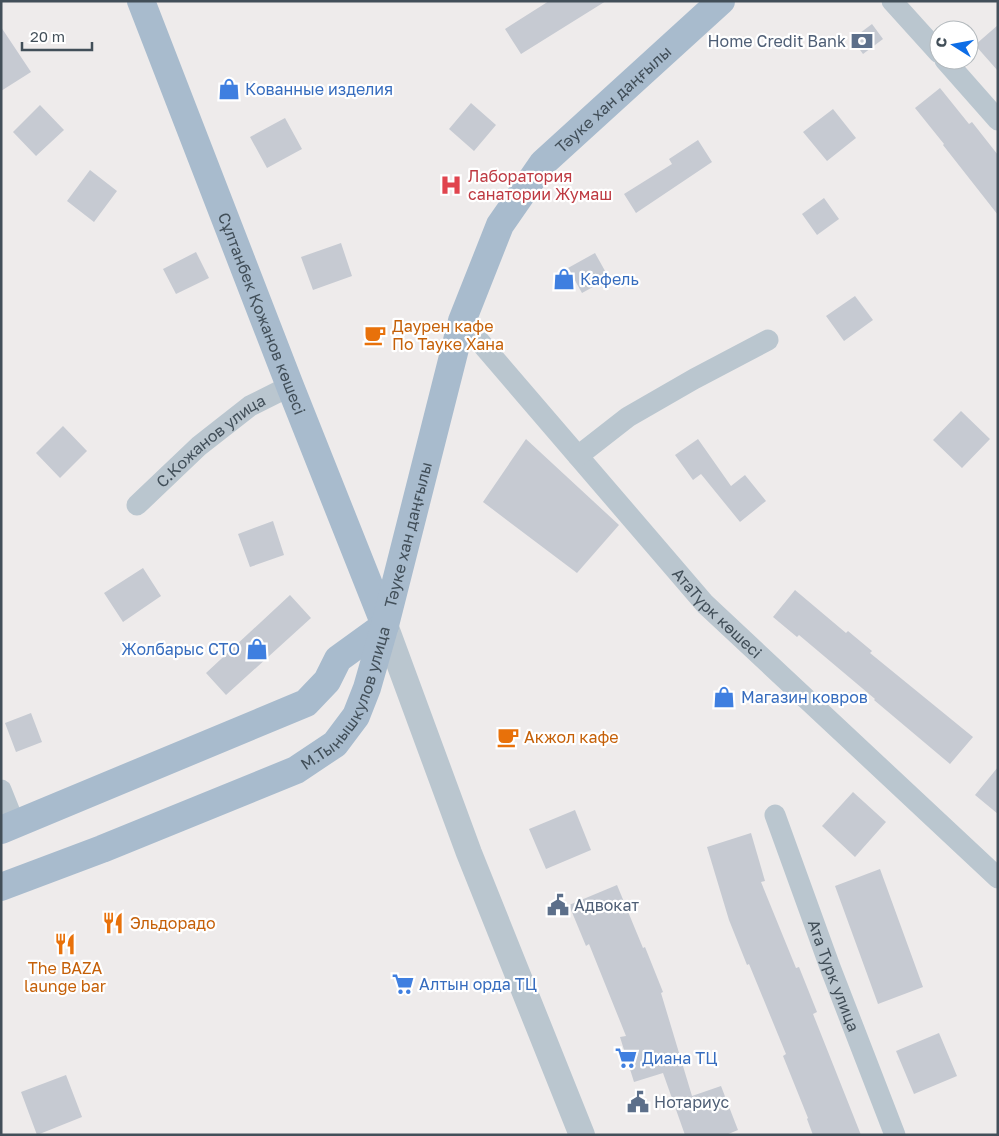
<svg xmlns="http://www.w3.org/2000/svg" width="999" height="1136" font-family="'Golos Text',sans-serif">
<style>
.building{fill:#c6cad2}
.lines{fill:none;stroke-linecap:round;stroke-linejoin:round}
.minor{stroke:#bac6cf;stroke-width:21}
.tertiary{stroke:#bac6cf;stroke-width:26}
.primary{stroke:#a8bbcd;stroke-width:28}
.labels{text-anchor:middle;stroke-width:4.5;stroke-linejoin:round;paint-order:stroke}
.service-label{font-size:16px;fill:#4e5e75;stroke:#fff;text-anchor:start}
.shop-label{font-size:16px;fill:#366cbe;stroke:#fff;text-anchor:start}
.street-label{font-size:16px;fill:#424f59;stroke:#fff}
.health-label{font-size:16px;fill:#be3a42;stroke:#fff;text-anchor:start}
.food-label{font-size:16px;fill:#c56008;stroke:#fff;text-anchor:start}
</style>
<rect width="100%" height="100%" fill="#eeebeb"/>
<!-- building -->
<path class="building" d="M 549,1 L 606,1 L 521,54 L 505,29 Z
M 872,24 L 883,39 L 863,54 L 852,39 Z
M 998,25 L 998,71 L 975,45 Z
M 1,27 L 31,72 L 1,91 Z
M 940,88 L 969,124 L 972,122 L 998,155 L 998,215 L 943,145 L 944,144 L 915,108 Z
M 471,103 L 496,125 L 474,151 L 449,129 Z
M 40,105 L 64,130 L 36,156 L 13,132 Z
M 833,109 L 856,138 L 827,161 L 803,132 Z
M 285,118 L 302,149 L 267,168 L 250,137 Z
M 698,140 L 712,162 L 636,213 L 624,194 L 672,164 L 669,159 Z
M 90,170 L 117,191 L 94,222 L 67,201 Z
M 824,198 L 839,219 L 817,235 L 802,214 Z
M 341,243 L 352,276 L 313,290 L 301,257 Z
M 196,252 L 209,278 L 176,294 L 163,269 Z
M 595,253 L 609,278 L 582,293 L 568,268 Z
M 855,296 L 873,320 L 844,341 L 826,316 Z
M 961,411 L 990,439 L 962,468 L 933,440 Z
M 63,426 L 87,451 L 60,478 L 36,453 Z
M 526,439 L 619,525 L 577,573 L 483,502 Z
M 698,439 L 731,486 L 745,475 L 766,501 L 740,522 L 701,474 L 693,480 L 675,455 Z
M 273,521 L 284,555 L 250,567 L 238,534 Z
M 143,568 L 161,596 L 123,622 L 104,593 Z
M 795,590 L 846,633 L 848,631 L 872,651 L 870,653 L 973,737 L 950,764 L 874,700 L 875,699 L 799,635 L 797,637 L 773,617 Z
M 290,595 L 311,618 L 226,695 L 206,673 Z
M 31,713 L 42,742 L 16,752 L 5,723 Z
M 998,767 L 998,814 L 975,795 Z
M 853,792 L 886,822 L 855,857 L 822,826 Z
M 575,810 L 591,850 L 546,869 L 529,829 Z
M 751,833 L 765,881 L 761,882 L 796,968 L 799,967 L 817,1012 L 813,1014 L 861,1135 L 813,1135 L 807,1119 L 808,1118 L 783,1056 L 786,1054 L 749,964 L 747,965 L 729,920 L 707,847 Z
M 880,869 L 923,987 L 878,1004 L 835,886 Z
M 617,885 L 643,948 L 645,947 L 663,992 L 661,993 L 692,1096 L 721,1086 L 738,1130 L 726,1135 L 685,1135 L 663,1073 L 634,1082 L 620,1037 L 626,1036 L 589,944 L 586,946 L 569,905 Z
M 939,1033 L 957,1076 L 914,1094 L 896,1051 Z
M 66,1075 L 82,1117 L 37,1135 L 21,1092 Z"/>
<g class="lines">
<!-- minor -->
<g class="minor">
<path d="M 892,1 L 939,53"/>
<path d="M 945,60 L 998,120"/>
<path id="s1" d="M 462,321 L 705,604 L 998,878"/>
<path d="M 578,456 L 628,417 L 694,379 L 768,340"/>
<path id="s2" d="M 137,505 L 199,446 L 250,406 L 290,386"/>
<path d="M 1,790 L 15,825"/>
<path id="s3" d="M 775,815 L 830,967 L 895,1135"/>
</g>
<!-- tertiary -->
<path class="tertiary" d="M 385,625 L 469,853 L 582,1135"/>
<!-- primary -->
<g class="primary">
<path id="s4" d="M 141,1 L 290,386 L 385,625"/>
<path d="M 1,830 L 306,703 L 327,681 L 338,659 L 385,625"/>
<path id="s5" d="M 1,887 L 102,849 L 296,770 L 335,744 L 356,716 L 367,688 L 385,625 L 462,321 L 500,225 L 543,163 L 721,1"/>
</g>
</g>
<!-- icons -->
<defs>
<g id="bank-bare" transform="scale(1.725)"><path d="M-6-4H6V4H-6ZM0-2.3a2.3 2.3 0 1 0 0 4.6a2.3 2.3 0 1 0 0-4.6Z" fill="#5c6f8a" stroke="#fff" stroke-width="2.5" paint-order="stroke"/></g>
<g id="shop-bare" transform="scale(1.725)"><path d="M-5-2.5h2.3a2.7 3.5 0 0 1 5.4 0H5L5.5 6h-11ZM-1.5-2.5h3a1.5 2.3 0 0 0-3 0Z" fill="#3f7fe0" stroke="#fff" stroke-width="2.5" paint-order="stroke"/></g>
<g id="hospital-bare" transform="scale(1.725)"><path d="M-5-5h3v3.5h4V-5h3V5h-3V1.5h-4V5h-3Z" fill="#e0444e" stroke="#fff" stroke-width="2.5" paint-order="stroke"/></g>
<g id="cafe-bare" transform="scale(1.725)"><path d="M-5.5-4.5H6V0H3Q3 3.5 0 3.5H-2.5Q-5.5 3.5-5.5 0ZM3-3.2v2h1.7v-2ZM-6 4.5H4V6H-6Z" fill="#e8710a" stroke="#fff" stroke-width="2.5" paint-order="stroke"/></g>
<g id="civic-bare" transform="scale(1.725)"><path d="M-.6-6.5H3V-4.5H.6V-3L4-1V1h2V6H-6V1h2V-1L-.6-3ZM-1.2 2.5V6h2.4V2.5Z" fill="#5c6f8a" stroke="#fff" stroke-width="2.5" paint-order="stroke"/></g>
<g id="restaurant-bare" transform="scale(1.725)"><path d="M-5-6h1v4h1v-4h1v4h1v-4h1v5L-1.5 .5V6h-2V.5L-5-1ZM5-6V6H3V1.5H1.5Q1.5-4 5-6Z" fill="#e8710a" stroke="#fff" stroke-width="2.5" paint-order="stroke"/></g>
<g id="supermarket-bare" transform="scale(1.725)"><path d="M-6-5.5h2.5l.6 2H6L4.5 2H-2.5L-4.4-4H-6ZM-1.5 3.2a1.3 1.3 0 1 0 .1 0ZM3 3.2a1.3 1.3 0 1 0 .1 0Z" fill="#3f7fe0" stroke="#fff" stroke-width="2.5" paint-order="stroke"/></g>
</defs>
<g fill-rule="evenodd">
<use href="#bank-bare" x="862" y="41"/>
<use href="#shop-bare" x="229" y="89"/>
<use href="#hospital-bare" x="451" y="185"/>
<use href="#shop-bare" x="564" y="279"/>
<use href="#cafe-bare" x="375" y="335"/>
<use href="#shop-bare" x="257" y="649"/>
<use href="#shop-bare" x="724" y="697"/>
<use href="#cafe-bare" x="508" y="737"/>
<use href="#civic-bare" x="558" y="905"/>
<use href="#restaurant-bare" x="113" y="923"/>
<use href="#restaurant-bare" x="65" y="944"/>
<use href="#supermarket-bare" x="403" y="984"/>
<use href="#supermarket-bare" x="626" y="1058"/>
<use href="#civic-bare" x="638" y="1102"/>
</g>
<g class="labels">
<!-- service labels -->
<g class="service-label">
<text x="846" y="47" text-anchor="end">Home Credit Bank</text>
<text x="574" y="911">Адвокат</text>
<text x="654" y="1108">Нотариус</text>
</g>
<!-- shop labels -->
<g class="shop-label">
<text x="245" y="95">Кованные изделия</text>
<text x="580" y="285">Кафель</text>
<text x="240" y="655" text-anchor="end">Жолбарыс СТО</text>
<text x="741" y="703">Магазин ковров</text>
<text x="419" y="990">Алтын орда ТЦ</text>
<text x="642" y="1064">Диана ТЦ</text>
</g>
<!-- street labels -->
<g class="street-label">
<text dy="6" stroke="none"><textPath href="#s5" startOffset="1082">Тәуке хан даңғылы</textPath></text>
<text dy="6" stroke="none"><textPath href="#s4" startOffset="335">Сұлтанбек Қожанов көшесі</textPath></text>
<text dy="6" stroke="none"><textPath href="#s2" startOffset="98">С.Кожанов улица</textPath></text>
<text dy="6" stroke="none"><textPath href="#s5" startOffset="588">Тәуке хан даңғылы</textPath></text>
<text dy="6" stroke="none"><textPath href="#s1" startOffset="388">АтаТүрк көшесі</textPath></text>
<text dy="6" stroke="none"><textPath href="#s5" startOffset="409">М.Тынышкулов улица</textPath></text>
<text dy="6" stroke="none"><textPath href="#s3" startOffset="171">Ата Турк улица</textPath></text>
</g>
<!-- health labels -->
<g class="health-label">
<text x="468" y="182">Лаборатория<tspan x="468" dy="18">санатории Жумаш</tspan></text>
</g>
<!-- food labels -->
<g class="food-label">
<text x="392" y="332">Даурен кафе<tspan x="392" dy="18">По Тауке Хана</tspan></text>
<text x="524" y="743">Акжол кафе</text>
<text x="130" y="929">Эльдорадо</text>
<text x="65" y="974" text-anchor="middle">The BAZA<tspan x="65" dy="18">launge bar</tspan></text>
</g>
</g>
<!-- border -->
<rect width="999" height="1136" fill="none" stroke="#424f59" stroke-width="5"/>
<!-- north arrow -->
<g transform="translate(954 45) rotate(281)"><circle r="24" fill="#ffffff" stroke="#b3b9bd"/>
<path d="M0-4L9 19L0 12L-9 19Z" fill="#0d6de6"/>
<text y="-8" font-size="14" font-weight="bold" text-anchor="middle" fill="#424f59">С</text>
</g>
<!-- scale -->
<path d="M22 42v8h70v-8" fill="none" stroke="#424f59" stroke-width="2.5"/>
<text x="30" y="42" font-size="15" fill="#424f59" stroke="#ffffff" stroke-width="4" paint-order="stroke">20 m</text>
</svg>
